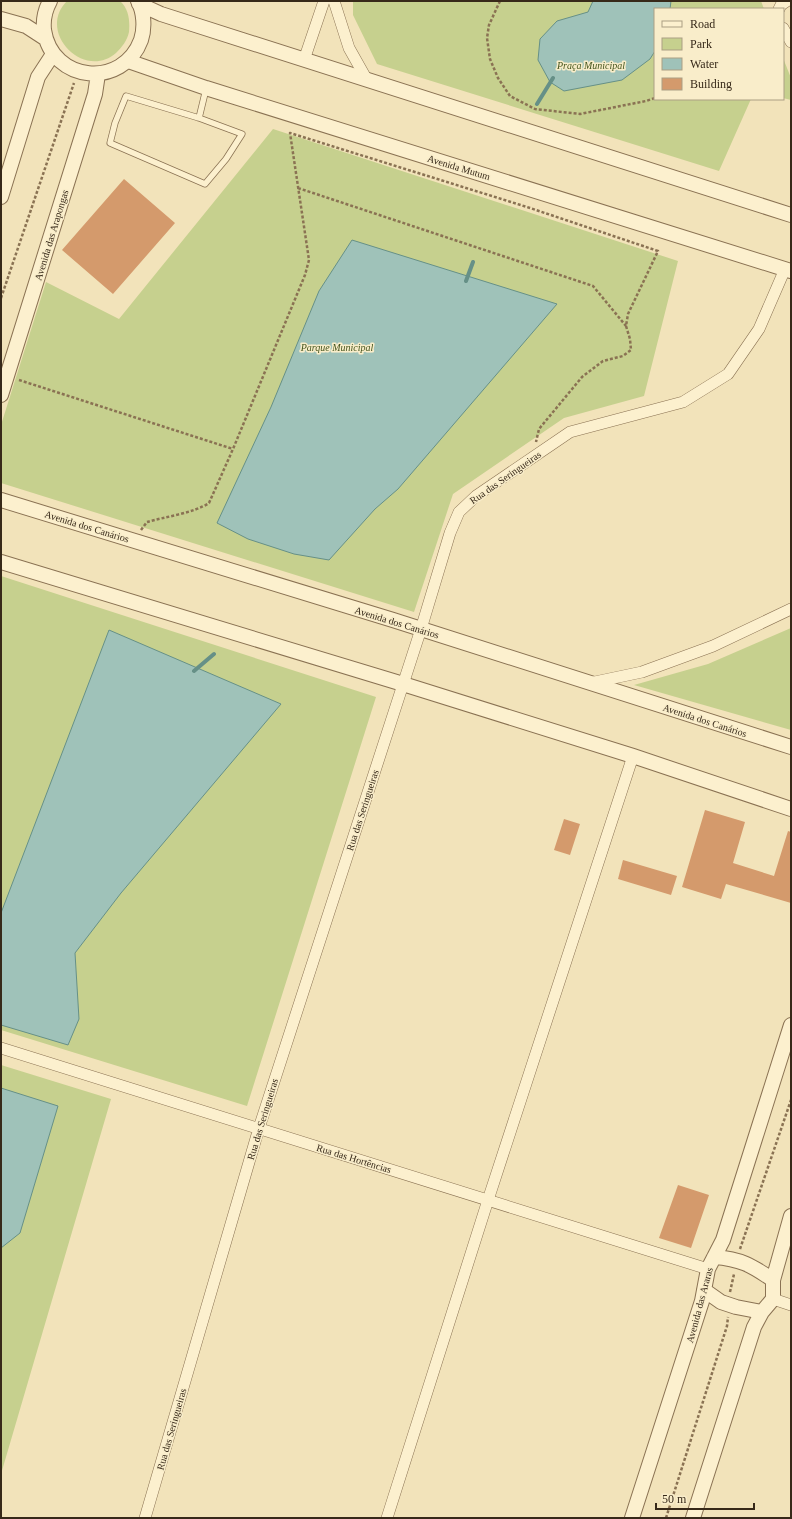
<svg xmlns="http://www.w3.org/2000/svg" width="792" height="1519" font-family="Georgia,serif">
<style>
.green{fill:#c6d08e}
.water{fill:#9fc2b9;stroke:#669087}
.lines{fill:none;stroke-linecap:round;stroke-linejoin:round}
.stream{stroke:#669087;stroke-width:4}
.building{fill:#d49a6c}
.service-casing{stroke:#8a7253;stroke-width:7}
.minor-casing{stroke:#8a7253;stroke-width:12}
.tertiary-casing{stroke:#8a7253;stroke-width:16}
.path{stroke:#8a7253;stroke-width:2.5;stroke-dasharray:3 2;stroke-linecap:butt}
.service{stroke:#fcf0ce;stroke-width:5.5}
.minor{stroke:#fcf0ce;stroke-width:11}
.tertiary{stroke:#fcf0ce;stroke-width:14}
.labels{text-anchor:middle;stroke-width:3;stroke-linejoin:round;paint-order:stroke}
.park-label{font-size:10px;font-style:italic;fill:#46561e;stroke:#f9edca}
.street-label{font-size:10px;fill:#372919;stroke:#f9edca}
</style>
<rect width="100%" height="100%" fill="#f2e3ba"/>
<!-- green -->
<path class="green" d="M 67,1 L 120,1 C 129,9 130,21 129,32 C 127,41 122,47 116,53 C 84,81 36,32 67,1 Z
M 353,1 L 761,1 L 764,9 L 655,9 L 655,99 L 751,99 L 719,171 L 377,64 L 353,15 Z
M 783,58 L 791,78 L 791,100 L 783,98 Z
M 273,129 L 678,261 L 644,396 L 564,418 L 453,494 L 414,612 L 1,483 L 1,425 L 46,282 L 119,319 Z
M 1,576 L 376,697 L 247,1106 L 1,1030 Z
M 791,628 L 791,730 L 634,685 L 708,664 Z
M 1,1065 L 111,1099 L 1,1474 Z"/>
<!-- water -->
<path class="water" d="M 593,1 L 671,1 L 670,9 L 655,9 L 655,51 L 650,59 L 622,80 L 564,91 L 550,82 L 538,60 L 540,39 L 557,21 L 588,12 Z
M 352,240 L 557,304 L 398,489 L 375,509 L 329,560 L 294,554 L 248,539 L 217,523 L 271,407 L 319,291 Z
M 109,630 L 281,704 L 121,893 L 75,953 L 79,1019 L 68,1045 L 1,1025 L 1,913 Z
M 1,1088 L 58,1106 L 20,1233 L 1,1248 Z"/>
<g class="lines">
<!-- stream -->
<path class="stream" d="M 537,104 L 553,78
M 466,281 L 473,262
M 194,671 L 214,654"/>
</g>
<!-- building -->
<path class="building" d="M 124,179 L 175,223 L 113,294 L 62,250 Z
M 705,810 L 745,822 L 733,863 L 774,876 L 788,831 L 791,832 L 791,903 L 726,884 L 721,899 L 682,887 Z
M 564,819 L 580,824 L 570,855 L 554,850 Z
M 623,860 L 677,876 L 671,895 L 618,879 Z
M 678,1185 L 709,1195 L 691,1248 L 659,1238 Z"/>
<g class="lines">
<!-- service casing -->
<g class="service-casing">
<path id="service" d="M 126,96 L 199,118 L 242,134 L 226,159 L 205,184 L 110,143 L 115,123 Z
M 199,118 L 206,89"/>
</g>
<!-- minor casing -->
<g class="minor-casing">
<path id="minor" d="M 334,1 L 349,48 L 367,80
M 779,9 L 781,5 L 787,1
M 783,28 L 791,42
M 304,60 L 324,1
M 590,683 L 642,672 L 713,646 L 791,609
M 1,1048 L 708,1269
M 773,1299 L 791,1305
M 145,1518 L 259,1128 L 421,629 L 450,533 L 459,512 L 476,496 L 570,432 L 683,402 L 728,374 L 759,329 L 785,269
M 387,1518 L 488,1200 L 633,756"/>
</g>
<!-- tertiary casing -->
<g class="tertiary-casing">
<path id="tertiary" d="M 50,1 C 45,10 43,20 44,30 C 52,83 123,89 141,40 C 145,28 144,12 138,1
M 139,4 L 161,14 L 791,215
M 1,19 L 26,26 L 46,39
M 128,61 L 206,88 L 791,271
M 1,197 L 38,77 L 53,54
M 1,395 L 95,94 L 98,74
M 1,500 L 393,620 L 791,747
M 1,562 L 403,684 L 633,756 L 791,809
M 714,1257 C 741,1259 751,1265 773,1280
M 704,1290 L 721,1302 L 736,1307 L 762,1312
M 632,1518 L 702,1301 L 708,1269 L 723,1240 L 791,1025
M 693,1518 L 754,1327 L 762,1312 L 773,1299 L 773,1280 L 791,1216"/>
</g>
<!-- path -->
<path class="path" d="M 500,1 L 489,25 L 487,38 L 490,59 L 498,78 L 510,96 L 535,109 L 580,114 L 646,101 L 655,98
M 298,188 L 593,286 L 626,326
M 1,298 L 74,83
M 19,380 L 233,449
M 141,530 L 147,522 C 164,517 194,513 209,503 L 233,449 L 305,275 L 309,260 L 290,133 L 527,207 L 658,251 L 628,314 L 626,326 L 630,339 L 631,350 L 623,356 L 603,361 L 582,377 L 539,429 L 536,442
M 740,1249 L 791,1100
M 730,1292 L 734,1274
M 666,1518 L 727,1326 L 728,1317"/>
<!-- service -->
<use href="#service" class="service"/>
<!-- minor -->
<use href="#minor" class="minor"/>
<!-- tertiary -->
<use href="#tertiary" class="tertiary"/>
</g>
<g class="labels">
<!-- park labels -->
<g class="park-label">
<text x="591" y="69">Praça Municipal</text>
<text x="337" y="351">Parque Municipal</text>
</g>
<!-- street labels -->
<g class="street-label">
<text transform="translate(459 167) rotate(17)" y="4">Avenida Mutum</text>
<text transform="translate(51 235) rotate(-73)" y="4">Avenida das Arapongas</text>
<text transform="translate(505 477) rotate(-35)" y="4">Rua das Seringueiras</text>
<text transform="translate(87 526) rotate(17)" y="4">Avenida dos Canários</text>
<text transform="translate(397 622) rotate(17)" y="4">Avenida dos Canários</text>
<text transform="translate(705 720) rotate(18)" y="4">Avenida dos Canários</text>
<text transform="translate(362 810) rotate(-72)" y="4">Rua das Seringueiras</text>
<text transform="translate(262 1119) rotate(-73)" y="4">Rua das Seringueiras</text>
<text transform="translate(354 1158) rotate(17)" y="4">Rua das Hortências</text>
<text transform="translate(699 1305) rotate(-75)" y="4">Avenida das Araras</text>
<text transform="translate(171 1429) rotate(-74)" y="4">Rua das Seringueiras</text>
</g>
</g>
<!-- border -->
<rect width="792" height="1519" fill="none" stroke="#372919" stroke-width="4"/>
<!-- legend -->
<rect x="654" y="8" width="130" height="92" fill="#f9edca" stroke="#ab9f83"/>
<rect x="662" y="21" width="20" height="6" fill="#fcf0ce" stroke="#ab9f83"/>
<text x="690" y="28" font-size="12" fill="#372919">Road</text>
<rect x="662" y="38" width="20" height="12" fill="#c6d08e" stroke="#ab9f83"/>
<text x="690" y="48" font-size="12" fill="#372919">Park</text>
<rect x="662" y="58" width="20" height="12" fill="#9fc2b9" stroke="#ab9f83"/>
<text x="690" y="68" font-size="12" fill="#372919">Water</text>
<rect x="662" y="78" width="20" height="12" fill="#d49a6c" stroke="#ab9f83"/>
<text x="690" y="88" font-size="12" fill="#372919">Building</text>
<!-- scale -->
<path d="M656 1503v6h98v-6" fill="none" stroke="#372919" stroke-width="2"/>
<text x="662" y="1503" font-size="12" fill="#372919" stroke="#f9edca" stroke-width="3" paint-order="stroke">50 m</text>
</svg>
